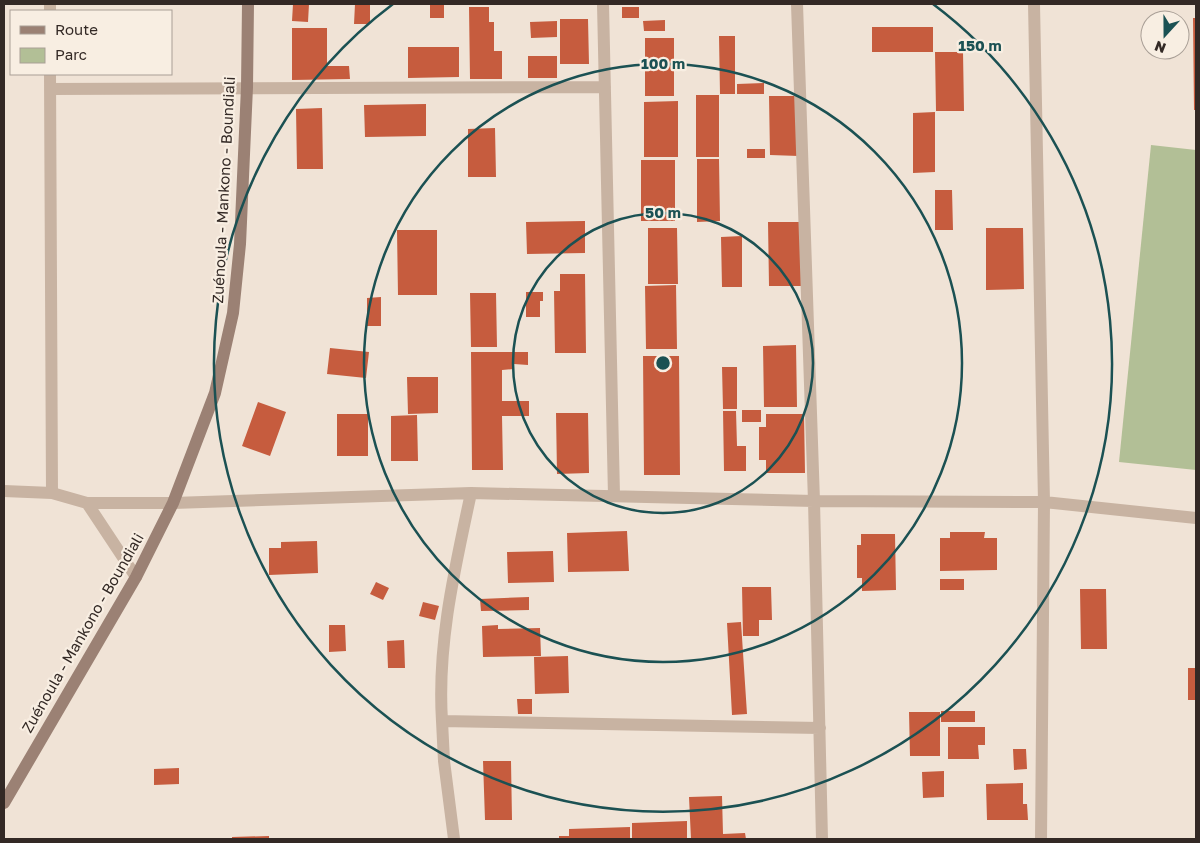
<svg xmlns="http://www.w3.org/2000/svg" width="1200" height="843" font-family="'Golos Text',sans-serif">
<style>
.green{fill:#b2bf96}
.building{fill:#c65c3e}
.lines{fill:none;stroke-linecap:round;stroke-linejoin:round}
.street{stroke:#c8b3a2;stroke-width:12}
.secondary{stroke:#9b8174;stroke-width:12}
.ring{fill:none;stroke:#1b5153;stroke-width:2.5}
.labels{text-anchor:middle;stroke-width:4.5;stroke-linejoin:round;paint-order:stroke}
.street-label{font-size:15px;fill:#332925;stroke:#f8eee2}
.centre{fill:#1b5153;stroke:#f8eee2;stroke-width:2.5}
.ring-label{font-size:15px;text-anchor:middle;font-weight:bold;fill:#1b5153;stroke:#f8eee2;stroke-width:4.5;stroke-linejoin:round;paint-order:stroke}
</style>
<rect width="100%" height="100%" fill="#f0e3d6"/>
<!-- green -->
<path class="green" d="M 1151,145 L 1196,150 L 1196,470 L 1119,462 Z"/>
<!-- building -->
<path class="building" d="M 293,4 L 309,4 L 308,22 L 292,21 Z
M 355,4 L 370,4 L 370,24 L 354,24 Z
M 430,4 L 444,4 L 444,18 L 430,18 Z
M 469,7 L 489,7 L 489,22 L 494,22 L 494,51 L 502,51 L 502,79 L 470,79 Z
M 622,7 L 639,7 L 639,18 L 622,18 Z
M 1193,18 L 1196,18 L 1196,110 L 1194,110 Z
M 560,19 L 588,19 L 589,64 L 560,64 Z
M 665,20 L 665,31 L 644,31 L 643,21 Z
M 557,21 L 557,37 L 531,38 L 530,22 Z
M 872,27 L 933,27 L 933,52 L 872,52 Z
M 292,28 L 327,28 L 327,66 L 349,66 L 350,79 L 292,80 Z
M 719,36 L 735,36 L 735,94 L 720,94 Z
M 645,38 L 674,38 L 674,96 L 645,96 Z
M 408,47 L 459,47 L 459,77 L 408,78 Z
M 935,52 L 963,52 L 964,111 L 936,111 Z
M 528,56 L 557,56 L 557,78 L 528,78 Z
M 764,83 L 764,94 L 737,94 L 737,84 Z
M 696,95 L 719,95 L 719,157 L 696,157 Z
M 769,96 L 799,96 L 799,156 L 770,155 Z
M 678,101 L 678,157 L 644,157 L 644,102 Z
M 426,104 L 426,136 L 365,137 L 364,105 Z
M 322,108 L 323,169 L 297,169 L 296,109 Z
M 935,112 L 935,172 L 913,173 L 913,113 Z
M 495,128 L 496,177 L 468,177 L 468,129 Z
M 747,149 L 765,149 L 765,158 L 747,158 Z
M 697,159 L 719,159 L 720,221 L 697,222 Z
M 641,160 L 675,160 L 675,221 L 641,221 Z
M 935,190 L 952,190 L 953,230 L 935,230 Z
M 585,221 L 585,253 L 527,254 L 526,222 Z
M 768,222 L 801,222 L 802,286 L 769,286 Z
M 648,228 L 677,228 L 678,284 L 648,284 Z
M 986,228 L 1023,228 L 1024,289 L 986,290 Z
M 397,230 L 437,230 L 437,295 L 398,295 Z
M 742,236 L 742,287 L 722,287 L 721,237 Z
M 560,274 L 585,274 L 586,353 L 555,353 L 554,291 L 560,291 Z
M 676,285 L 677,349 L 646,349 L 645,286 Z
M 526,292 L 543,292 L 543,301 L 540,301 L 540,317 L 526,317 Z
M 470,293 L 496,293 L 497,347 L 471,347 Z
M 381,297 L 381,326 L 367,326 L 367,298 Z
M 796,345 L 797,407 L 764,407 L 763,346 Z
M 330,348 L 369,352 L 366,378 L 327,374 Z
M 471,352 L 528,352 L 528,365 L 514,364 L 514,369 L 502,370 L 502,401 L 529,401 L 529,416 L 502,416 L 503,470 L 472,470 Z
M 643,356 L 679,356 L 680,475 L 644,475 Z
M 722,367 L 737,367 L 737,409 L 723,409 Z
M 407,377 L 438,377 L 438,413 L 408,414 Z
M 258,402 L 286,412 L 270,456 L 242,446 Z
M 742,410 L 761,410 L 761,422 L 742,422 Z
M 723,411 L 736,411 L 737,446 L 746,446 L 746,471 L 724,471 Z
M 556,413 L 588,413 L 589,473 L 557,474 Z
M 337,414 L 368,414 L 368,456 L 337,456 Z
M 766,414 L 804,414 L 805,473 L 766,473 L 766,460 L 759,460 L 759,427 L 766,427 Z
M 417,415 L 418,461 L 391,461 L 391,416 Z
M 627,531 L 629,571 L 568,572 L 567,533 Z
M 950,532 L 985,532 L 984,538 L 997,538 L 997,570 L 940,571 L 940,538 L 950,538 Z
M 861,534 L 895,534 L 896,590 L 862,591 L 862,578 L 857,578 L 857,545 L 861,545 Z
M 317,541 L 318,573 L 269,575 L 269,548 L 281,548 L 281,542 Z
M 553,551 L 554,582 L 508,583 L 507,552 Z
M 940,579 L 964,579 L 964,590 L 940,590 Z
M 376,582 L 389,588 L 383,600 L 370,594 Z
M 742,587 L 771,587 L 772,620 L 759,620 L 759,636 L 743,636 Z
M 1080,589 L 1106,589 L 1107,649 L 1081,649 Z
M 529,597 L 529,610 L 481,611 L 480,599 Z
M 423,602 L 439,606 L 435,620 L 419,616 Z
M 741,622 L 747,714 L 732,715 L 727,623 Z
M 329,625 L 345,625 L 346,651 L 329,652 Z
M 498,625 L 498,629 L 540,628 L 541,656 L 483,657 L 482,626 Z
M 404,640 L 405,668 L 388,668 L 387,641 Z
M 568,656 L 569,693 L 535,694 L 534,657 Z
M 1188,668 L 1196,668 L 1196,700 L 1188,700 Z
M 517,699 L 532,699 L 532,714 L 518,714 Z
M 941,711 L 975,711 L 975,722 L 941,722 Z
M 909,712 L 940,712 L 940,756 L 910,756 Z
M 948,727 L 985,727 L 985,745 L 978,745 L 979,759 L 948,759 Z
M 1013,749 L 1026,749 L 1027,769 L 1014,770 Z
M 483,761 L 511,761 L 512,820 L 485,820 Z
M 179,768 L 179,784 L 154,785 L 154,769 Z
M 944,771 L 944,797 L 923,798 L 922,772 Z
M 1023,783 L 1023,804 L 1027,804 L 1028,820 L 987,820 L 986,784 Z
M 722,796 L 723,834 L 745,833 L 746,839 L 691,839 L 689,797 Z
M 687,821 L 687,839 L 632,839 L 632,823 Z
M 630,827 L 630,839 L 559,839 L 559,836 L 569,836 L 569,829 Z
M 269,836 L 269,839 L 232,839 L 232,837 Z"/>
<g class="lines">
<!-- street -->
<path class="street" d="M 50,4 L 50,11
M 603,4 L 614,495
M 797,4 L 814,501 L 822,839
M 1034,4 L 1044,502 L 1041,839
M 50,74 L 52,493
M 50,89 L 605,87
M 4,491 L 52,493 L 87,503 L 173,503 L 471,493 L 814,501 L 1044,502 L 1196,518
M 471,493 C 455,568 437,643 442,721 L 820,728
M 87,503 L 136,577
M 442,721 L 444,761 L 454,839"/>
<!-- secondary -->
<path class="secondary" d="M 4,803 L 136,577 L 173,503 L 215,393 L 233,313 L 240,244 L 247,87 L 248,4"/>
</g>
<!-- distance rings -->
<g class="ring">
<circle cx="663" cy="363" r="150"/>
<circle cx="663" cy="363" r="299"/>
<path d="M933 4A449 449 0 1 1 393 4"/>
</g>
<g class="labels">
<!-- street labels -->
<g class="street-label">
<text transform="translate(224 190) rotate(-87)" y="5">Zuénoula - Mankono - Boundiali</text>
<text transform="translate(83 633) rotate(-60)" y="5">Zuénoula - Mankono - Boundiali</text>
</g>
</g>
<circle cx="663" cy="363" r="8" class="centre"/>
<g class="ring-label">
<text x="980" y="51">150 m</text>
<text x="663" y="69">100 m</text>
<text x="663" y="218">50 m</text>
</g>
<!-- border -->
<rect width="1200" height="843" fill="none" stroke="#332925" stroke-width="10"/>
<!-- legend -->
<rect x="10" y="10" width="162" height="65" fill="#f8eee2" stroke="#a99f96"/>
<rect x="20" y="26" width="25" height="8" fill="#9b8174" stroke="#a99f96"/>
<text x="55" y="35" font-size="15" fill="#332925">Route</text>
<rect x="20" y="48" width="25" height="15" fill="#b2bf96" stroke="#a99f96"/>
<text x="55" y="60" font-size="15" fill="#332925">Parc</text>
<!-- north arrow -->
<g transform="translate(1165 35) rotate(201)"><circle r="24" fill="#f8eee2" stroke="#a99f96"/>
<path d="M0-4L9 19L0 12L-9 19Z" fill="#1b5153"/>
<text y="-8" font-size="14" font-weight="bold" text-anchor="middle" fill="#332925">N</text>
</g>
</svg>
